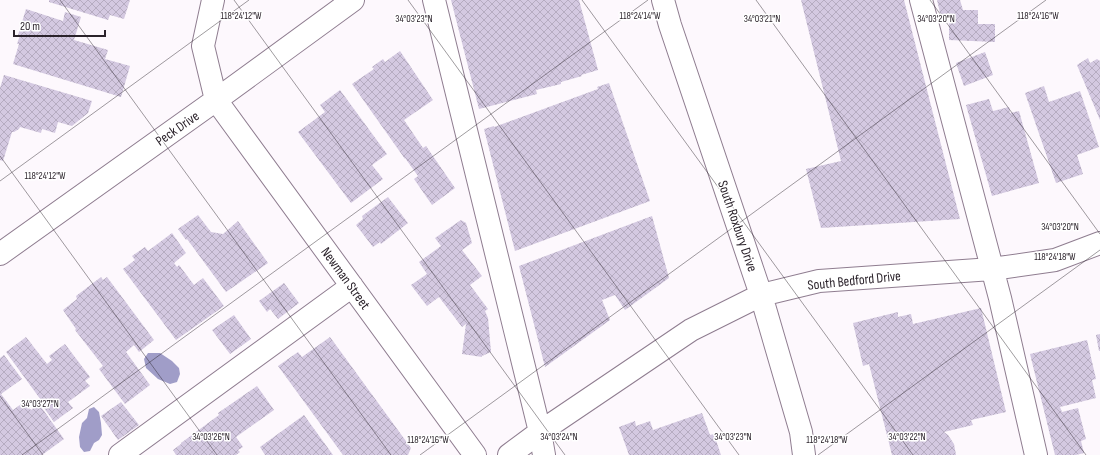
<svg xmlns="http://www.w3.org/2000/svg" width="1100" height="455" font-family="'Sofia Sans Condensed',sans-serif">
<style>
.water{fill:#a09dc8}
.building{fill:url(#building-cross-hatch)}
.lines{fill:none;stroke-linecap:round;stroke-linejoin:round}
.minor-casing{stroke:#8f7d90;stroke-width:24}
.minor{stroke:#fff;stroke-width:22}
.ticks{fill:none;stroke:#2b232b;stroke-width:1;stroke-opacity:0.45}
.labels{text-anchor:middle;stroke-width:3;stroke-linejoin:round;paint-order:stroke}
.street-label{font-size:14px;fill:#2b232b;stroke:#fff}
.ticks-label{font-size:10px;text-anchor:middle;fill:#2b232b;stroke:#fff;stroke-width:3;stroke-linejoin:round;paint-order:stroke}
</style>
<defs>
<pattern id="building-cross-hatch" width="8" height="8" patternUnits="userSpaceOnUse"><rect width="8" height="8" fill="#d4c9e1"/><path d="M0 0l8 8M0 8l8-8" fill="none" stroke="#b6acc1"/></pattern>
</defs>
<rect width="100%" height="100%" fill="#fdf8fd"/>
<!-- water -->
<path class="water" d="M 148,353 L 160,353 L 172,361 L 179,368 L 180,374 L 177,382 L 170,384 L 158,379 L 146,368 L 144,359 Z
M 94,407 L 99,412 L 101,423 L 102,435 L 99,440 L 94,443 L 90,451 L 84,452 L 80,447 L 79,437 L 82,423 L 87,418 L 89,409 Z"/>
<!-- building -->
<path class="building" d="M 49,0 L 130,0 L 124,19 L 110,15 L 108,20 L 49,2 Z
M 451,0 L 579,0 L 598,70 L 581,75 L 582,76 L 561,82 L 561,84 L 536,90 L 537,94 L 479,109 Z
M 801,0 L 904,0 L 960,219 L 821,228 L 806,169 L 841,161 Z
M 937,0 L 960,0 L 963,10 L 978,10 L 978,24 L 995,24 L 995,42 L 949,40 L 949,14 L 941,15 L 940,13 Z
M 26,9 L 63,21 L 65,12 L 81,17 L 74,40 L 108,50 L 105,59 L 130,66 L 121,97 L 13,64 L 19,44 L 17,44 L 20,35 L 18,35 Z
M 400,51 L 433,100 L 404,120 L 423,148 L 426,146 L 455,188 L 432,205 L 414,179 L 418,176 L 405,158 L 405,159 L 352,84 L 374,69 L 372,67 L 383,59 L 385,62 Z
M 985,52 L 993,75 L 964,86 L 956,63 Z
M 1088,58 L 1090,63 L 1097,59 L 1100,61 L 1100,120 L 1077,65 Z
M 4,75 L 92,101 L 88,113 L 72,126 L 58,122 L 55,133 L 42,129 L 41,133 L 20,127 L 19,129 L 14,132 L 12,132 L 3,161 L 0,160 L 0,88 Z
M 609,83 L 650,201 L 515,251 L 484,129 L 494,126 L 494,127 L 598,89 L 597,87 Z
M 1044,86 L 1049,102 L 1080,91 L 1099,147 L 1077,155 L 1083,174 L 1056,183 L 1025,93 Z
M 340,90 L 387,154 L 372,165 L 383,179 L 351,203 L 298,132 L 325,112 L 320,105 Z
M 989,99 L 993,111 L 1009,107 L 1010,113 L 1019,111 L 1039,183 L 992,196 L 966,105 Z
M 388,197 L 408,223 L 381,244 L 380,242 L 373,247 L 356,225 L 363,219 L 362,216 Z
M 198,215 L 211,232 L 223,234 L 238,221 L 268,263 L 226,292 L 187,239 L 186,240 L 178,229 Z
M 652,216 L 669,278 L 625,310 L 615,295 L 602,300 L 610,320 L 545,367 L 519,266 Z
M 461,220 L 466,223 L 472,243 L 462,250 L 482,276 L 470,285 L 488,309 L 485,311 L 488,318 L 491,352 L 482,356 L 482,357 L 462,354 L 466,324 L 462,327 L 439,297 L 427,306 L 411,285 L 427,274 L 419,262 L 441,246 L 435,238 Z
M 172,233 L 186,253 L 174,263 L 177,267 L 179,265 L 194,285 L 203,278 L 224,306 L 176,340 L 123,269 L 135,260 L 132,256 L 145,247 L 148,251 Z
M 101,277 L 103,280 L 107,277 L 154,340 L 139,352 L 134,345 L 126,352 L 150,385 L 125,404 L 99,369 L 103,366 L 75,330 L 76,329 L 63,310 L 77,299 L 76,296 Z
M 284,283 L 299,303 L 278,319 L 270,309 L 267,312 L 259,301 Z
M 981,308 L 1006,412 L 971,420 L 973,425 L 944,432 L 948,435 L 954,444 L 956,455 L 892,455 L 869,364 L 863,366 L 853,323 L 898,312 L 898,317 L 911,314 L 913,324 Z
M 234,315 L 251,339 L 230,354 L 212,330 Z
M 1100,334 L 1100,351 L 1099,351 L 1096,335 Z
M 26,337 L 47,364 L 52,360 L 49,356 L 65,344 L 90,377 L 85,381 L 90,386 L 68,402 L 73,408 L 54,422 L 44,408 L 46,407 L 6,352 Z
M 330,337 L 411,448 L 408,455 L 343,455 L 278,366 L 298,352 L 302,357 Z
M 1087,340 L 1096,379 L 1092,380 L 1096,398 L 1060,407 L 1062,412 L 1078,408 L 1086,439 L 1081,441 L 1084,453 L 1076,455 L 1055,455 L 1030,354 Z
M 4,355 L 22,379 L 1,394 L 13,410 L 24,402 L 31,410 L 39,404 L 64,439 L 42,455 L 0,455 L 0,358 Z
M 257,386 L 274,410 L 236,437 L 243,447 L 238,450 L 240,452 L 236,455 L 176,455 L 173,450 L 181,444 L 181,443 L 219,415 L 218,413 Z
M 121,402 L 139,425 L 118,440 L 101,416 Z
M 702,413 L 710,435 L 714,434 L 721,455 L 629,455 L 619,427 L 635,421 L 636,426 L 650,421 L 653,430 Z
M 304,415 L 333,455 L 265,455 L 260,447 Z"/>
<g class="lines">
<!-- minor casing -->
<g class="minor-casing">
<path id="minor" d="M 213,0 L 203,46 L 216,100 L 475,455
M 434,0 L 540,432 L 544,455
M 663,0 L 670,25 L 761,295 L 801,432 L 804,455
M 921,0 L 1000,298 L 1036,455
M 0,254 L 216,100 L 353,0
M 120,455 L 352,286
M 509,455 L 540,432 L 691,330 L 761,295 L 819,281 L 992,269 L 1055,260 L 1100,243"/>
</g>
<!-- minor -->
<use href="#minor" class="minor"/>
</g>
<!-- ticks -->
<path class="ticks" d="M 60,0 L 391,455M 234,0 L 565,455M 408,0 L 739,455M 582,0 L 913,455M 756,0 L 1086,455M 930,0 L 1100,234M 0,156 L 217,455M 0,181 L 249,0M 0,396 L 43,455M 22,455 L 648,0M 420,455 L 1046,0M 818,455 L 1100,250"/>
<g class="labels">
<!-- street labels -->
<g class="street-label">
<text transform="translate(177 128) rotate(-35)" y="5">Peck Drive</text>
<text transform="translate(738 226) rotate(71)" y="5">South Roxbury Drive</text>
<text transform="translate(346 278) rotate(54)" y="5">Newman Street</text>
<text transform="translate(854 280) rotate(-6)" y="5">South Bedford Drive</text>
</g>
</g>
<g class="ticks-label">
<text x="241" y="19">118°24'12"W</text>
<text x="640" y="19">118°24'14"W</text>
<text x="1038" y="19">118°24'16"W</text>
<text x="414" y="22">34°03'23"N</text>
<text x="762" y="22">34°03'21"N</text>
<text x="936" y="22">34°03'20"N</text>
<text x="45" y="179">118°24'12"W</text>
<text x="1060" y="230">34°03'20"N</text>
<text x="1055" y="260">118°24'18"W</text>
<text x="40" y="407">34°03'27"N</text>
<text x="211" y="440">34°03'26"N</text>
<text x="559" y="440">34°03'24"N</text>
<text x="733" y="440">34°03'23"N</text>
<text x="907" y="440">34°03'22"N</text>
<text x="428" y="443">118°24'16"W</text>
<text x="827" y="443">118°24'18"W</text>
</g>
<!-- scale -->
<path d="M14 30v6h91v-6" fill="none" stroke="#2b232b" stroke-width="2"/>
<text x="20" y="30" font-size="12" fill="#2b232b" stroke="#ffffff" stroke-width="3" paint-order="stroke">20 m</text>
</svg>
